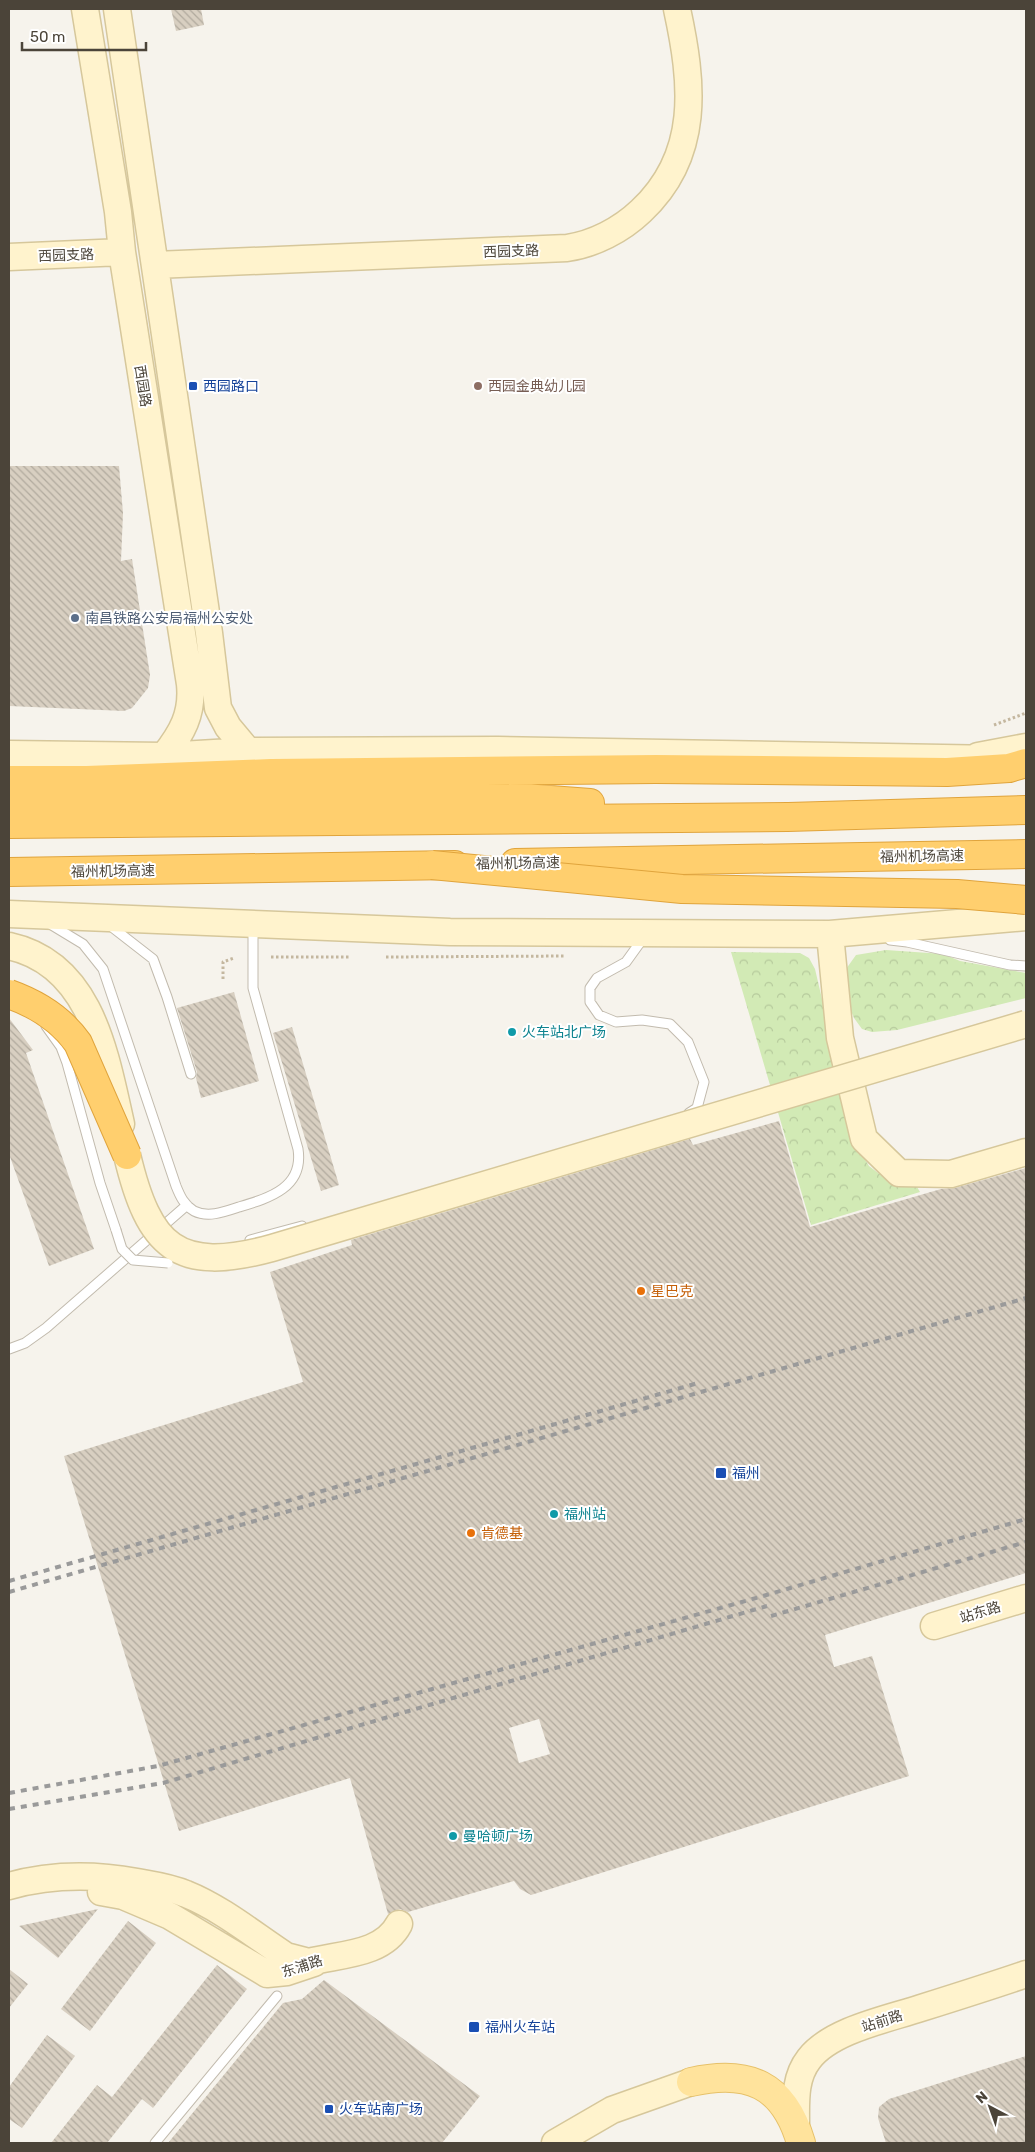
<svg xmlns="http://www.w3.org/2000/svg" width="1035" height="2152" font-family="Rubik,'Noto Sans SC',sans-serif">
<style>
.forest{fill:url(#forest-crowns)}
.building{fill:url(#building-back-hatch);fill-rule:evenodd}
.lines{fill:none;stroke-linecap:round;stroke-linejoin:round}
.lane-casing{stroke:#c2bbae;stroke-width:11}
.secondary-casing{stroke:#d6c79b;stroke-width:29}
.primary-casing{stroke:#e6c16a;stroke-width:30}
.highway-casing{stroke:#e0a43c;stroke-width:30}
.path{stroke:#c4b79f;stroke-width:3;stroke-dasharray:2.5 2.5;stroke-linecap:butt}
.lane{stroke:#fff;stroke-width:9}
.secondary{stroke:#fff3cd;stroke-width:26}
.primary{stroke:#ffe39c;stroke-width:28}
.highway{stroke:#ffcf6e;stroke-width:28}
.rail{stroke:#9a9a9a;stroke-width:4;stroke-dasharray:6 6;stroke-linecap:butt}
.lane-bridge-casing{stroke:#c2bbae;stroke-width:11;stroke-linecap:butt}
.secondary-bridge-casing{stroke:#d6c79b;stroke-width:29;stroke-linecap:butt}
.highway-bridge-casing{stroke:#e0a43c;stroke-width:30;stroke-linecap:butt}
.lane-bridge{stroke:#fff;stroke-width:9}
.secondary-bridge{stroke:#fff3cd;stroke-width:26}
.highway-bridge{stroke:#ffcf6e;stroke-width:28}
.transit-dot{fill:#1a4fb4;stroke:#fff;stroke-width:2}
.education-dot{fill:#8d6e63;stroke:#fff;stroke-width:2}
.service-dot{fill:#5c6f8a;stroke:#fff;stroke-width:2}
.culture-dot{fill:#0f9aa8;stroke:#fff;stroke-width:2}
.food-dot{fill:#e8710a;stroke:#fff;stroke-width:2}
.labels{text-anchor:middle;stroke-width:4;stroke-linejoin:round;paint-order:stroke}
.street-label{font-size:14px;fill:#4b4439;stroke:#fff}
.transit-label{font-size:14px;fill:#164399;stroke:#fff;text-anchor:start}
.education-label{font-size:14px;fill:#785e54;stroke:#fff;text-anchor:start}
.service-label{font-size:14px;fill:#4e5e75;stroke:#fff;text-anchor:start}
.culture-label{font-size:14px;fill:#0d838f;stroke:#fff;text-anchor:start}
.food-label{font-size:14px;fill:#c56008;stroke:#fff;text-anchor:start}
</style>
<defs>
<pattern id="forest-crowns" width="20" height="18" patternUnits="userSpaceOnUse" patternTransform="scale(1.25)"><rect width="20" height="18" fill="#d2eab5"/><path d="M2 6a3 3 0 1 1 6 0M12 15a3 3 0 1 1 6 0" fill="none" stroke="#b6ca9c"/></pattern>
<pattern id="building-back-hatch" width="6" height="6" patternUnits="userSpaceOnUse" patternTransform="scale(1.25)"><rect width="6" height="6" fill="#d8cfc1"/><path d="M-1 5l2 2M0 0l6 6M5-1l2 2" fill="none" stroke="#b1aa9e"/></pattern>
</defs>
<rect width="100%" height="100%" fill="#f6f3ec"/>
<!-- forest -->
<path class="forest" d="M 886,950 L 943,954 L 960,961 L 1026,973 L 1026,998 L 897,1030 L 872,1032 L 862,1029 L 854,1018 L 846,999 L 846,969 L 856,955 Z
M 731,952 L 800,953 L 809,958 L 815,969 L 856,1145 L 869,1166 L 882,1176 L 917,1187 L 920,1192 L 811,1225 Z"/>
<!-- building -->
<path class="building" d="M 171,9 L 201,9 L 204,25 L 176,31 Z
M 9,466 L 119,466 L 123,513 L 121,561 L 132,559 L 150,675 L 148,688 L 132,708 L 124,711 L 9,706 Z
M 234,992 L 259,1081 L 201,1098 L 196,1078 L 197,1072 L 177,1008 Z
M 9,1018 L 33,1050 L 26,1053 L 94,1249 L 49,1266 L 9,1154 Z
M 292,1027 L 339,1185 L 321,1191 L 273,1033 Z
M 779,1121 L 810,1227 L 941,1189 L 955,1188 L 1026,1168 L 1026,1573 L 825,1635 L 834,1667 L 872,1656 L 909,1776 L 531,1895 L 520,1889 L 514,1881 L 408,1912 L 400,1909 L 388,1914 L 350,1778 L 179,1831 L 64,1456 L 303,1382 L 270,1272 L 352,1245 L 351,1240 L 690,1139 L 693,1145 ZM 539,1719 L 550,1754 L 519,1763 L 509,1728 Z
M 98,1909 L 58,1958 L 19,1926 Z
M 128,1921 L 156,1943 L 90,2031 L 61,2009 Z
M 217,1965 L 247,1989 L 153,2108 L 142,2099 L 107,2143 L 51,2143 L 97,2085 L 112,2097 Z
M 9,1969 L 28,1984 L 9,2008 Z
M 324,1980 L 480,2096 L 442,2143 L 168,2143 L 283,2003 L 302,1999 Z
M 47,2035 L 75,2056 L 22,2128 L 9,2119 L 9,2087 Z
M 1026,2056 L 1026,2143 L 886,2143 L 878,2118 L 879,2107 L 889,2099 Z"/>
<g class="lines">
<!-- lane casing -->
<g class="lane-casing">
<path id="lane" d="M 50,924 L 83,944 L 103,969 L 176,1186 C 180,1196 184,1205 194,1211 C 208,1218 224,1212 239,1207 C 269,1198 304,1188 298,1149 L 253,988 L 253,927
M 108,924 L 153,959 L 167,997 L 191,1074
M 644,937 L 626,962 L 597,978 L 590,988 L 590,1002 L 599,1015 L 616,1022 L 642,1020 L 670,1024 L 688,1042 L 704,1082 L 697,1108 L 689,1113
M 890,940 L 907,942 L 1010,965 L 1026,966
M 46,1026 L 61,1047 L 67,1063 L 100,1183 L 116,1230
M 250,1240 L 302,1226
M 9,1349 L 25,1343 L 46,1328 L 187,1205
M 155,2143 L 277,1996"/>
</g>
<!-- secondary casing -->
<g class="secondary-casing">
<path id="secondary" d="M 85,9 L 118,212 L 122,252 L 190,684 C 193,714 182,733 164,756
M 117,9 L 209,633 L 218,708 L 228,727 L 248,751
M 9,257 L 122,252
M 155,265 L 567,248 C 594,244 621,230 641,211 C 701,155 693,83 677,9
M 9,754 L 164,756 L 248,751 L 498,750 L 998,759
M 978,756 L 1026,747
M 9,914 L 450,932 L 830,934 L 1026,917
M 830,934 L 840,1038 L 864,1139 L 899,1173 L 951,1174 L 1026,1152
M 9,946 C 91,964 105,1053 121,1124
M 934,1626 L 1026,1598
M 9,1886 C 52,1874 93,1874 137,1882 C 154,1885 170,1887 186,1894 C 221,1908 254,1935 286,1956 L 309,1962 C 340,1954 383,1955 399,1924
M 101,1892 L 123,1896 L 170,1916 L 267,1974 L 287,1972 L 314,1963
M 796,2125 C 796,2102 794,2078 809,2059 C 831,2030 888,2019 921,2008 C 956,1997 991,1986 1026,1974
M 555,2143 L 612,2110 L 691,2082"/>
</g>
<!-- primary casing -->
<g class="primary-casing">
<path id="primary" d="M 691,2082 C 748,2069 784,2084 801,2143"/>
</g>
<!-- highway casing -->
<g class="highway-casing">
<path id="highway" d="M 9,780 L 87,780 L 271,773 L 656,769 L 947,772 L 1009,768 L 1026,763
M 9,801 L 166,803 L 469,794 L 590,803
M 9,824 L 788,817 L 1026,810
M 515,863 L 1026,854
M 9,872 L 455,865"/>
</g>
<!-- path -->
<path class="path" d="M 994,725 L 1026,713
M 271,957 L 349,957
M 386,957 L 566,956
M 223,979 L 223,962 L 234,958"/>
<!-- lane -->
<use href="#lane" class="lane"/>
<!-- secondary -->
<use href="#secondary" class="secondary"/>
<!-- primary -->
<use href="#primary" class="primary"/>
<!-- highway -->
<use href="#highway" class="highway"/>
<!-- rail -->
<path class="rail" d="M 9,1581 L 698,1383
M 9,1592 L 1026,1298
M 771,1616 L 1026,1542
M 9,1793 L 158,1766 L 763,1596 L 1026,1519
M 9,1809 L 163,1783 L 767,1606"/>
<!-- lane-bridge casing -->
<g class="lane-bridge-casing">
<path id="lane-bridge" d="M 116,1230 L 122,1249 L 133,1260 L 168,1263"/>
</g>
<!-- secondary-bridge casing -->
<g class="secondary-bridge-casing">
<path id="secondary-bridge" d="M 127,1155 C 149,1247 177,1274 272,1248 L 1026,1024"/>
</g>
<!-- highway-bridge casing -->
<g class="highway-bridge-casing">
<path id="highway-bridge" d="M 432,865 L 682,889 L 957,894 L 1026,900
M 9,994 C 37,1004 61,1019 78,1043 L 127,1155"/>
</g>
<!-- lane-bridge -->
<use href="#lane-bridge" class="lane-bridge"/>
<!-- secondary-bridge -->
<use href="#secondary-bridge" class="secondary-bridge"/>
<!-- highway-bridge -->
<use href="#highway-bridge" class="highway-bridge"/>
</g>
<!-- markers -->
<g class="transit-dot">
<rect x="188" y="381" width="10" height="10" rx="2.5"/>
<rect x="715" y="1467" width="12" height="12" rx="2.5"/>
<rect x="468" y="2021" width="12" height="12" rx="2.5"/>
<rect x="324" y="2104" width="10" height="10" rx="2.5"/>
</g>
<circle class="education-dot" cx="478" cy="386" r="5"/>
<circle class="service-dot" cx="75" cy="618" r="5"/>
<g class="culture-dot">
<circle cx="512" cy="1032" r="5"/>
<circle cx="554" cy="1514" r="5"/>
<circle cx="453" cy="1836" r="5"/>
</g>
<g class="food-dot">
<circle cx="641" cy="1291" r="5"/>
<circle cx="471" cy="1533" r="5"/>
</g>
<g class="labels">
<!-- street labels -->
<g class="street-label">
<text transform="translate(511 251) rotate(-2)" y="5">西园支路</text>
<text transform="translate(66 255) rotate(-2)" y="5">西园支路</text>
<text transform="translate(143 386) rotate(81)" y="5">西园路</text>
<text transform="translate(922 856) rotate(-1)" y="5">福州机场高速</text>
<text transform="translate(518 863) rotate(-1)" y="5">福州机场高速</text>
<text transform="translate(113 871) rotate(-1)" y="5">福州机场高速</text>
<text transform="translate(980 1612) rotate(-17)" y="5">站东路</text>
<text transform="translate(302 1966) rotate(-18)" y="5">东浦路</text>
<text transform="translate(882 2021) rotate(-18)" y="5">站前路</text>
</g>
<!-- transit labels -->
<g class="transit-label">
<text x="203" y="391">西园路口</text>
<text x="732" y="1478">福州</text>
<text x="485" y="2032">福州火车站</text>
<text x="339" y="2114">火车站南广场</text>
</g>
<!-- education labels -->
<g class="education-label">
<text x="488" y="391">西园金典幼儿园</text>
</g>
<!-- service labels -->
<g class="service-label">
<text x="85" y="623">南昌铁路公安局福州公安处</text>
</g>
<!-- culture labels -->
<g class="culture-label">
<text x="522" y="1037">火车站北广场</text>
<text x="564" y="1519">福州站</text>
<text x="463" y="1841">曼哈顿广场</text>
</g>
<!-- food labels -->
<g class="food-label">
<text x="651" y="1296">星巴克</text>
<text x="481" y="1538">肯德基</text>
</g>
</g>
<!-- border -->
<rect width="1035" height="2152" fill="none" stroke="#4b4439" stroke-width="20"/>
<!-- north arrow -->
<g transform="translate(990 2107) rotate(319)" stroke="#ffffff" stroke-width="4" paint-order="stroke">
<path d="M0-4L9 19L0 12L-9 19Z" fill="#4b4439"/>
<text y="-8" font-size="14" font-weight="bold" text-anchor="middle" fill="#4b4439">N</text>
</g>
<!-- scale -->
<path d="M22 42v8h124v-8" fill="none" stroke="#4b4439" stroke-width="2.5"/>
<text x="30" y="42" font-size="15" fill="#4b4439" stroke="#ffffff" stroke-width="4" paint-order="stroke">50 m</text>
</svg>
